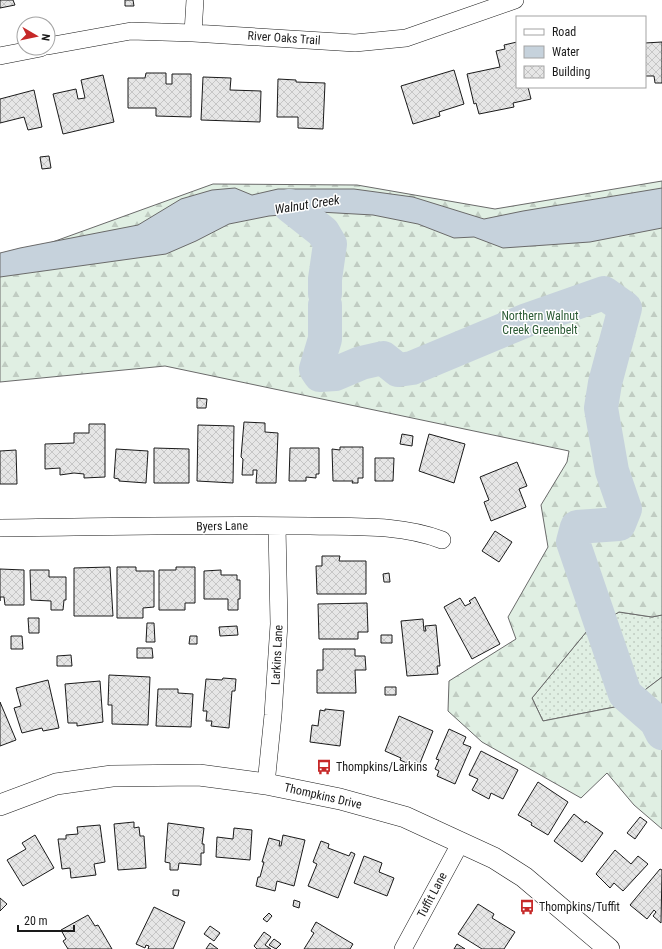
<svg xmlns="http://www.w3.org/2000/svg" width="662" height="949" font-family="'Roboto Condensed',sans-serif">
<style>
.grass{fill:url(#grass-dots);stroke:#6a6a6a}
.forest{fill:url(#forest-firs);stroke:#6a6a6a}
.water{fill:#c6d2dc;stroke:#6a6a6a}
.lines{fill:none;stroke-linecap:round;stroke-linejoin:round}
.river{stroke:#c6d2dc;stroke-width:34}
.building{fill:url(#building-cross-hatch);stroke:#1a1a1a}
.minor-casing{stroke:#1a1a1a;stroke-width:18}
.tertiary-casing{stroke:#1a1a1a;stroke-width:22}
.minor{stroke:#fff;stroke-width:17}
.tertiary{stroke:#fff;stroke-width:21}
.labels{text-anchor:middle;stroke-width:3;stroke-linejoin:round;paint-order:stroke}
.street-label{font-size:12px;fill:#1a1a1a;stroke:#fff}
.park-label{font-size:12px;fill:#2b5a34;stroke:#fff}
.poi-label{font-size:12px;fill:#1a1a1a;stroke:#fff;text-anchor:start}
.water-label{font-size:13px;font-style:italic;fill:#1a1a1a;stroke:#fff}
</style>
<defs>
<pattern id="grass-dots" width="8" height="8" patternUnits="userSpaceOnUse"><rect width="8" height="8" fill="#e0efe3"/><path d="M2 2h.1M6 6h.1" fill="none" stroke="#c0ccc2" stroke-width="1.8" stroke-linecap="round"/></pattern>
<pattern id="forest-firs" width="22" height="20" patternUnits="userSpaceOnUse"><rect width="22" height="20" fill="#e0efe3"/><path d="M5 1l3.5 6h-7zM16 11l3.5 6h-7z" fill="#c0ccc2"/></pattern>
<pattern id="building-cross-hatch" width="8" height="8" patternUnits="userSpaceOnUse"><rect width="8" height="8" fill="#e6e6e6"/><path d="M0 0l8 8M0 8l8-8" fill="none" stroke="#c5c5c5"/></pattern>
</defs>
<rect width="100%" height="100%" fill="#fff"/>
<!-- grass -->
<path class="grass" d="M 619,612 L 652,617 L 662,615 L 662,677 L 625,705 L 543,721 L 532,698 L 587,631 Z"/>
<!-- forest -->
<path class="forest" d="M 662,181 L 662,615 L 652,617 L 619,612 L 587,631 L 532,698 L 543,721 L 625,705 L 662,677 L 662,829 L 634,805 L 607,773 L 581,798 L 482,742 L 448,711 L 449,681 L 516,639 L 508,617 L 548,547 L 541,505 L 567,462 L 569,451 L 165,366 L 0,382 L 0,261 L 213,184 L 357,185 L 495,209 Z"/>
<!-- water -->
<path class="water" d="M 235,188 L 252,195 L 278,189 L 354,189 L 413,197 L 484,219 L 523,211 L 662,188 L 662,228 L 590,242 L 503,248 L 474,237 L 454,238 L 418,224 L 373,215 L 319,212 L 269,216 L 229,224 L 196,241 L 166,254 L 0,277 L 0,253 L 20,248 L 138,225 L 181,199 L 212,190 Z"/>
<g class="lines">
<!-- river -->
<path class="river" d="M 290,206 L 323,232 L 330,244 L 325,279 L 325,294
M 325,305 L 325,339 L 316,369 L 320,375 L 335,374 L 361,363 L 383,358 L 398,370 L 412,368 L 527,320 L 604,293 L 625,308 L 605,383 L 601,408 L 612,471 L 625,509 L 619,524 L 577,527 L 573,542 L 625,694 L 656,721 L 662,733"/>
</g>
<!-- building -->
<path class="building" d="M 0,0 L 13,0 L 15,5 L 0,8 Z
M 125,0 L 133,0 L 134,6 L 125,6 Z
M 517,42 L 517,87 L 528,87 L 531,99 L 513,103 L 514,107 L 479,114 L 476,103 L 474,104 L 467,74 L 500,67 L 496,51 L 505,49 L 504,45 Z
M 662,42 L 662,83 L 655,83 L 654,76 L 645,76 L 645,43 Z
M 454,70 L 464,104 L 439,112 L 440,116 L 413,124 L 401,86 Z
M 146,73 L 166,73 L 166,84 L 172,84 L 172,74 L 191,74 L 191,117 L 156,116 L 156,108 L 128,108 L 128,78 L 145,78 Z
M 103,75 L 114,122 L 63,134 L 53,94 L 76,89 L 78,99 L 85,98 L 81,80 Z
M 203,77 L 231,78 L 230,90 L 261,91 L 260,122 L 201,120 Z
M 278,79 L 296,80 L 296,82 L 325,83 L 323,129 L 298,128 L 298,117 L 277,117 Z
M 34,90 L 42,127 L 28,130 L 24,117 L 0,123 L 0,99 Z
M 49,156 L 51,168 L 42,169 L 40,157 Z
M 197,398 L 207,399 L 206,408 L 197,408 Z
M 244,422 L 265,423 L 265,432 L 278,433 L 276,483 L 256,483 L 257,470 L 253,470 L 253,475 L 242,475 L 243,459 L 241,457 Z
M 89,424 L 105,424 L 105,477 L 84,478 L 84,474 L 74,473 L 60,475 L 60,468 L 45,469 L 45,444 L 74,443 L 74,433 L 89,433 Z
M 198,425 L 234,426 L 233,483 L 197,481 Z
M 402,434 L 413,436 L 412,446 L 400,444 Z
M 429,434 L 465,444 L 454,483 L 419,471 Z
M 340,447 L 363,447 L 363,478 L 358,478 L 358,483 L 352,483 L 353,481 L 333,481 L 332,449 L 340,450 Z
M 154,448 L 189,449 L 189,483 L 154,483 Z
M 290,448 L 319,448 L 319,474 L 316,474 L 316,478 L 306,477 L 306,481 L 289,481 Z
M 116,449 L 148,451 L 146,483 L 119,481 L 119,479 L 114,478 Z
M 16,450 L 17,484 L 0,484 L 0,451 Z
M 375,458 L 394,458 L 393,481 L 375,481 Z
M 517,462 L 527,486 L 519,489 L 526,507 L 491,521 L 484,502 L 489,500 L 480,477 Z
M 495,531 L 512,542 L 499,562 L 482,551 Z
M 322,556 L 340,556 L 339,561 L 366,561 L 366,594 L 317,594 L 316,566 L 322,566 Z
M 110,567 L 113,616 L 74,616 L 74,568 Z
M 117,567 L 136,567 L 136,571 L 154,571 L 154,607 L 143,608 L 143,618 L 117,618 Z
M 176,567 L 195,567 L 195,603 L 185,603 L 185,610 L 159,610 L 159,570 L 176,570 Z
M 0,569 L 24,570 L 24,605 L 5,605 L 4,597 L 0,597 L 0,601 Z
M 30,570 L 49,570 L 49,577 L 66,577 L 66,600 L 64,600 L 63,610 L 51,610 L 51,601 L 31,600 Z
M 221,570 L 221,575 L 237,575 L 237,580 L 240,580 L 240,599 L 238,599 L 238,610 L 228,610 L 228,599 L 204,599 L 204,571 Z
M 389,573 L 390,582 L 384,582 L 383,574 Z
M 475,597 L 500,644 L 472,659 L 444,607 L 460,598 L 465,606 L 471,603 L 469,601 Z
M 367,603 L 368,632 L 358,632 L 358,639 L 319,639 L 318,604 Z
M 28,618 L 39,618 L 39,633 L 29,633 Z
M 423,619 L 424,631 L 426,631 L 425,626 L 436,625 L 440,666 L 437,666 L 438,674 L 407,676 L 401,621 Z
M 147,623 L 154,623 L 155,642 L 146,642 Z
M 237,626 L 238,635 L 220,636 L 219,627 Z
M 381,635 L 392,635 L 392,643 L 381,643 Z
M 11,636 L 22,636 L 23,649 L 11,649 Z
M 190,636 L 197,636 L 197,644 L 189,644 Z
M 137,648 L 152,648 L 153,658 L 137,658 Z
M 323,649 L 355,649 L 355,656 L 365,656 L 366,670 L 355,670 L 356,693 L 317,693 L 317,670 L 323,670 Z
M 71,655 L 72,666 L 57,666 L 57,656 Z
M 109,675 L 150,677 L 148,725 L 112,724 L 112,705 L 108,705 Z
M 223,678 L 236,679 L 235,691 L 232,691 L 229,728 L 211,726 L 212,721 L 206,721 L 207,711 L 203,711 L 206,679 L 222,680 Z
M 48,680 L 59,728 L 43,731 L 42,728 L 22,733 L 14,708 L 21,706 L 16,688 Z
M 100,681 L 103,722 L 77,726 L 77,723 L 68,723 L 65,684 Z
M 385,687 L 396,687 L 396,695 L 385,695 Z
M 158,689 L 178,689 L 178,693 L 193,694 L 191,727 L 156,726 Z
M 0,702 L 16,740 L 0,746 Z
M 325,709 L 344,711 L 340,746 L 310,742 L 312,725 L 318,726 L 320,710 L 325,711 Z
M 399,716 L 433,731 L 418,768 L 400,760 L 401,758 L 385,751 Z
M 449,729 L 466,737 L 463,744 L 471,747 L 455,784 L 437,776 L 439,771 L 435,769 L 439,760 L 436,759 Z
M 481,751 L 518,770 L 503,799 L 491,793 L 489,799 L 472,790 L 478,779 L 469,775 Z
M 538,782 L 568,802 L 548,835 L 531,825 L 532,823 L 518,815 Z
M 574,814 L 585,823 L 586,821 L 603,833 L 582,862 L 554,841 Z
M 640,817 L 647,822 L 635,839 L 627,833 Z
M 134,822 L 134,828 L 139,827 L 140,836 L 144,836 L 146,868 L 118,870 L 114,824 Z
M 168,823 L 204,828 L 202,844 L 204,844 L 204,853 L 201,853 L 201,865 L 179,863 L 178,870 L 170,870 L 170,863 L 165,862 Z
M 100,825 L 105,862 L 94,864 L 96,875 L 71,878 L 70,868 L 62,869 L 58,839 L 66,839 L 66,835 L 78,834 L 77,827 Z
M 234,828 L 252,830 L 250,860 L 216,857 L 217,837 L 233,839 Z
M 35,835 L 54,868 L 23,886 L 7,860 L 26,849 L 22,843 Z
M 283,835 L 305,840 L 294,886 L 277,881 L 275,891 L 256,886 L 258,877 L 260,877 L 264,862 L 262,862 L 269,838 L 280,841 L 279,846 L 281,846 Z
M 321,841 L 329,844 L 328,848 L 349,856 L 351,852 L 355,854 L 338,898 L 308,886 L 317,864 L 313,862 Z
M 615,850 L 631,864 L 638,856 L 648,864 L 623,891 L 614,883 L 610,888 L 596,874 Z
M 364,856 L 382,863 L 379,872 L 394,878 L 387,896 L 354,883 Z
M 660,869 L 662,870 L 661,923 L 653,916 L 656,912 L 654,910 L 647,919 L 630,905 Z
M 173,890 L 179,890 L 178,896 L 173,895 Z
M 0,898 L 7,904 L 0,911 Z
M 294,900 L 300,902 L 299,908 L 293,906 Z
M 478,904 L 494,914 L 492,918 L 515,932 L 504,949 L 482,949 L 458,934 Z
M 154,907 L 185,922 L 173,949 L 148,949 L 149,946 L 146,945 L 145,948 L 136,944 Z
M 269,913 L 272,916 L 267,922 L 263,919 Z
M 88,915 L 95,926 L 98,925 L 112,949 L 68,949 L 63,941 L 66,939 L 61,930 Z
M 316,922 L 353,944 L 350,949 L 304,949 L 314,933 L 311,931 Z
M 210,926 L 220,933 L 214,941 L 204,934 Z
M 264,932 L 271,937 L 265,945 L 271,949 L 257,949 L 254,946 Z
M 274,939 L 281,944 L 276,949 L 269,945 Z
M 210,943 L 218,949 L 206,949 Z
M 457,944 L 465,949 L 454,949 Z"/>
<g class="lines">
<!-- minor casing -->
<g class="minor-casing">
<path id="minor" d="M 193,33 L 195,0
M 48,46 L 131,31 L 193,33 L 355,43 L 406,38 L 515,0
M 0,56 L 41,48
M 0,528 C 103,527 207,524 310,526 C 354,527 400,524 442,540
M 266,784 L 273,715 L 279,624 L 277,526
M 403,949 L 461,842"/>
</g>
<!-- tertiary casing -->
<g class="tertiary-casing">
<path id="tertiary" d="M 0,805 L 56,784 L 112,776 L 199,775 L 266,784 L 340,799 L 405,817 L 494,858 L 524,877 L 609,949"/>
</g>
<!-- minor -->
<use href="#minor" class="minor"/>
<!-- tertiary -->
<use href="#tertiary" class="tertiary"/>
</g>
<!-- icons -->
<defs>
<g id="bus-bare" transform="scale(1.2)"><path d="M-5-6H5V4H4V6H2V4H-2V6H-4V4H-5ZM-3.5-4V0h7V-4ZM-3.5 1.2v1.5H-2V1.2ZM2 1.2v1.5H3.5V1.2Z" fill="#c62828" stroke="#fff" stroke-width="2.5" paint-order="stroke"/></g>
</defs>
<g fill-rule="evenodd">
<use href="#bus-bare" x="324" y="767"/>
<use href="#bus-bare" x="527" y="907"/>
</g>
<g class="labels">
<!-- street labels -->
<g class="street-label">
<text transform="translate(284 38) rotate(4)" y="4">River Oaks Trail</text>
<text transform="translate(222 526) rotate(-1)" y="4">Byers Lane</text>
<text transform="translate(277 655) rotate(-87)" y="4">Larkins Lane</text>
<text transform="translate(323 796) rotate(13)" y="4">Thompkins Drive</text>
<text transform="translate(432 895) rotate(-62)" y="4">Tuffit Lane</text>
</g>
<!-- park labels -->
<g class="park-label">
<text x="540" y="320">Northern Walnut<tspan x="540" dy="14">Creek Greenbelt</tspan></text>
</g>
<!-- poi labels -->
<g class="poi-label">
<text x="336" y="771">Thompkins/Larkins</text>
<text x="539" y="911">Thompkins/Tuffit</text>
</g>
<!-- water labels -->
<g class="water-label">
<text transform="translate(307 204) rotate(-9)" y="5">Walnut Creek</text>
</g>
</g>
<!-- legend -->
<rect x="516" y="16" width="130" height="72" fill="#ffffff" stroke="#a3a3a3"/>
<rect x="524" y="29" width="20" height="6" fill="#ffffff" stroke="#a3a3a3"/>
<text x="552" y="36" font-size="12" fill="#1a1a1a">Road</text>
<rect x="524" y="46" width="20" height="12" fill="#c6d2dc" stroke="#a3a3a3"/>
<text x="552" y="56" font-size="12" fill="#1a1a1a">Water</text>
<rect x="524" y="66" width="20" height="12" fill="url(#building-cross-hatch)" stroke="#a3a3a3"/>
<text x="552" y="76" font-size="12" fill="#1a1a1a">Building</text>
<!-- north arrow -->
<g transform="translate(36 36) rotate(99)"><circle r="19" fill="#ffffff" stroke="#a3a3a3"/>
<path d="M0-3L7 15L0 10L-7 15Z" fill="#c62828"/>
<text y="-6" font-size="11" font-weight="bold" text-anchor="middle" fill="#1a1a1a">N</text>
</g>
<!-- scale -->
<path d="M18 925v6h56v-6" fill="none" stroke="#1a1a1a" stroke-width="2"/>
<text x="24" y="925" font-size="12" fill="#1a1a1a" stroke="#ffffff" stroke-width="3" paint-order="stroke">20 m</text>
</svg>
